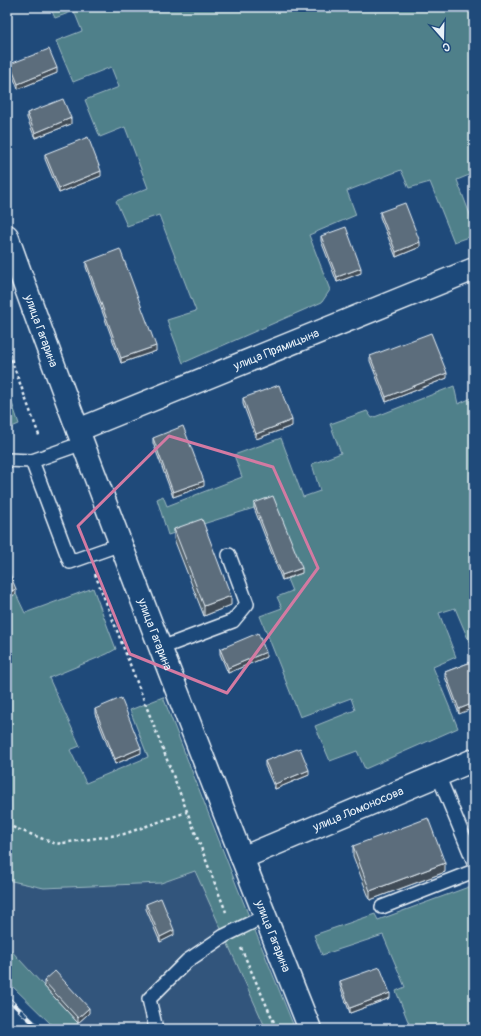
<svg xmlns="http://www.w3.org/2000/svg" width="481" height="1036" font-family="Pangolin,sans-serif">
<style>
.built{fill:#31547b}
.green{fill:#50808a;stroke:#9cb8c1}
.lines{fill:none;stroke-linecap:round;stroke-linejoin:round}
.service-casing{stroke:#e8f1f8;stroke-width:16}
.minor-casing{stroke:#e8f1f8;stroke-width:25}
.tertiary-casing{stroke:#e8f1f8;stroke-width:25}
.path{stroke:#e8f1f8;stroke-width:2.5;stroke-dasharray:3 3;stroke-linecap:butt}
.service{stroke:#1f4a7a;stroke-width:13}
.minor{stroke:#1f4a7a;stroke-width:22}
.tertiary{stroke:#1f4a7a;stroke-width:22}
.rail-casing{stroke:#e8f1f8;stroke-width:4.5}
.rail{stroke:#1f4a7a;stroke-width:3;stroke-dasharray:9;stroke-linecap:butt}
.wall{fill:#4f5e6b;stroke:#e8f1f8}
.shaded-wall{fill:#404c57;stroke:#e8f1f8}
.building{fill:#5c6d7c;stroke:#e8f1f8}
.marked{fill:none;stroke:#d37aa2;stroke-width:3;stroke-linejoin:round}
.labels{text-anchor:middle;stroke-width:4;stroke-linejoin:round;paint-order:stroke}
.street-label{font-size:12px;fill:#e8f1f8;stroke:#1f4a7a}
</style>
<rect width="100%" height="100%" fill="#1f4a7a"/>
<filter id="ink" filterUnits="userSpaceOnUse"><feTurbulence type="fractalNoise" baseFrequency=".025" numOctaves="2"/><feDisplacementMap in="SourceGraphic" scale="8" xChannelSelector="R" yChannelSelector="G"/><feConvolveMatrix kernelMatrix="1 2 1 2 8 2 1 2 1" color-interpolation-filters="sRGB"/></filter>
<g filter="url(#ink)">
<!-- built -->
<path class="built" d="M 195,870 L 266,1029 L 73,1029 L 77,1023 L 7,946 L 7,880 L 44,888 L 161,883 Z"/>
<!-- green -->
<path class="green" d="M 50,7 L 474,7 L 474,173 L 457,180 L 474,225 L 474,235 L 454,242 L 430,182 L 409,188 L 401,170 L 347,191 L 356,215 L 309,235 L 330,290 L 322,302 L 183,363 L 167,320 L 196,311 L 159,215 L 127,226 L 116,201 L 148,188 L 125,127 L 100,137 L 85,100 L 119,87 L 111,67 L 73,82 L 56,41 L 82,31 L 74,11 L 55,18 Z
M 454,386 L 458,404 L 474,397 L 474,653 L 455,608 L 439,613 L 456,657 L 433,667 L 458,728 L 365,769 L 357,751 L 330,761 L 315,726 L 355,710 L 351,698 L 300,717 L 260,616 L 282,608 L 277,597 L 292,591 L 287,579 L 301,573 L 273,501 L 254,508 L 168,535 L 157,499 L 163,496 L 167,506 L 242,477 L 234,455 L 281,438 L 303,497 L 320,491 L 312,464 L 341,453 L 330,424 L 367,411 L 372,418 Z
M 10,397 L 19,424 L 7,429 L 7,398 Z
M 93,588 L 116,649 L 107,654 L 49,678 L 80,746 L 70,750 L 86,783 L 148,757 L 130,710 L 163,697 L 236,884 L 295,1029 L 266,1029 L 195,871 L 161,883 L 44,888 L 7,880 L 7,598 L 16,594 L 25,613 Z
M 474,885 L 474,1029 L 411,1029 L 396,991 L 405,987 L 383,935 L 322,955 L 314,935 L 375,914 L 378,920 Z
M 7,946 L 78,1023 L 73,1029 L 56,1029 L 7,981 Z"/>
<g class="lines">
<!-- service casing -->
<g class="service-casing">
<path id="service" d="M 7,460 L 32,461 L 83,443
M 32,461 L 70,562 L 121,544
M 161,648 L 233,621 L 247,604 L 229,555
M 438,775 L 474,862
M 382,907 L 474,871
M 156,1029 L 149,999 L 187,961 L 224,936 L 265,916"/>
</g>
<!-- minor casing -->
<g class="minor-casing">
<g id="minor">
<path id="s1" d="M 242,858 L 474,760"/>
</g>
</g>
<!-- tertiary casing -->
<g class="tertiary-casing">
<g id="tertiary">
<path id="s2" d="M 7,236 C 102,502 205,766 310,1029"/>
<path id="s3" d="M 78,430 L 474,269"/>
</g>
</g>
<!-- path -->
<path class="path" d="M 7,348 L 40,438
M 95,574 L 226,912
M 7,825 L 56,844 L 124,834 L 187,812
M 241,948 L 277,1029"/>
<!-- service -->
<use href="#service" class="service"/>
<!-- minor -->
<use href="#minor" class="minor"/>
<!-- tertiary -->
<use href="#tertiary" class="tertiary"/>
<!-- rail casing -->
<g class="rail-casing">
<path id="rail" d="M 7,998 L 40,1029
M 7,1028 L 8,1029"/>
</g>
<!-- rail -->
<use href="#rail" class="rail"/>
</g>
<!-- wall -->
<path class="wall" d="M 10,64 L 57,73 L 18,89 L 10,69 Z
M 27,113 L 71,124 L 35,138 L 27,118 Z
M 45,154 L 101,176 L 59,193 L 45,159 Z
M 380,212 L 420,247 L 396,257 L 380,217 Z
M 321,236 L 361,273 L 337,282 L 321,241 Z
M 86,262 L 156,351 L 121,363 L 86,267 Z
M 370,356 L 447,378 L 386,402 L 370,361 Z
M 243,398 L 292,426 L 256,439 L 243,404 Z
M 153,438 L 204,486 L 173,497 L 153,443 Z
M 254,503 L 302,573 L 282,580 L 254,508 Z
M 174,529 L 231,605 L 204,616 L 174,539 Z
M 220,649 L 266,657 L 228,673 L 220,654 Z
M 471,662 L 459,714 L 445,677 L 445,672 Z
M 95,709 L 141,753 L 115,764 L 95,714 Z
M 265,761 L 309,775 L 275,789 L 265,766 Z
M 353,846 L 445,872 L 370,900 L 353,856 Z
M 146,904 L 174,935 L 160,942 L 146,909 Z
M 44,981 L 89,1013 L 78,1023 L 44,986 Z
M 340,981 L 390,998 L 350,1013 L 340,986 Z"/>
<!-- shaded-wall -->
<path class="shaded-wall" d="M 57,68 L 57,73 L 18,89 L 18,84 Z
M 71,118 L 71,124 L 35,138 L 35,133 Z
M 101,171 L 101,176 L 59,193 L 59,188 Z
M 420,242 L 420,247 L 396,257 L 396,252 Z
M 361,268 L 361,273 L 337,282 L 337,277 Z
M 156,346 L 156,351 L 121,363 L 121,358 Z
M 447,373 L 447,378 L 386,402 L 386,397 Z
M 292,420 L 292,426 L 256,439 L 256,434 Z
M 204,481 L 204,486 L 173,497 L 173,492 Z
M 302,568 L 302,573 L 282,580 L 282,575 Z
M 16,589 L 16,594 L 7,598 L 7,593 Z
M 231,596 L 231,605 L 204,616 L 204,606 Z
M 266,652 L 266,657 L 228,673 L 228,668 Z
M 474,703 L 474,708 L 459,714 L 459,709 Z
M 141,748 L 141,753 L 115,764 L 115,759 Z
M 309,770 L 309,775 L 275,789 L 275,784 Z
M 445,863 L 445,872 L 370,900 L 370,891 Z
M 174,930 L 174,935 L 160,942 L 160,937 Z
M 390,993 L 390,998 L 350,1013 L 350,1008 Z
M 89,1008 L 89,1013 L 78,1023 L 78,1018 Z"/>
<!-- building -->
<path class="building" d="M 49,49 L 57,68 L 18,84 L 10,64 Z
M 63,99 L 71,118 L 35,133 L 27,113 Z
M 88,137 L 101,171 L 59,188 L 45,154 Z
M 405,203 L 420,242 L 396,252 L 380,212 Z
M 346,227 L 361,268 L 337,277 L 321,236 Z
M 120,249 L 156,346 L 121,358 L 86,262 Z
M 431,333 L 447,373 L 386,397 L 370,356 Z
M 279,385 L 292,420 L 256,434 L 243,398 Z
M 183,426 L 204,481 L 173,492 L 153,438 Z
M 273,496 L 302,568 L 282,575 L 254,503 Z
M 202,519 L 231,596 L 204,606 L 174,529 Z
M 7,567 L 16,589 L 7,593 Z
M 258,633 L 266,652 L 228,668 L 220,649 Z
M 471,662 L 474,670 L 474,703 L 459,709 L 445,672 Z
M 121,698 L 141,748 L 115,759 L 95,709 Z
M 300,748 L 309,770 L 275,784 L 265,761 Z
M 428,818 L 445,863 L 370,891 L 353,846 Z
M 161,898 L 174,930 L 160,937 L 146,904 Z
M 380,967 L 390,993 L 350,1008 L 340,981 Z
M 55,971 L 89,1008 L 78,1018 L 44,981 Z"/>
</g>
<!-- marked area -->
<path class="marked" d="M 169,436 L 273,467 L 318,568 L 227,693 L 130,654 L 78,526 Z"/>
<g class="labels">
<!-- street labels -->
<g class="street-label">
<text dy="4" stroke="none"><textPath href="#s2" startOffset="101">улица Гагарина</textPath></text>
<text dy="4" stroke="none"><textPath href="#s3" startOffset="214">улица Прямицына</textPath></text>
<text dy="4" stroke="none"><textPath href="#s2" startOffset="425">улица Гагарина</textPath></text>
<text dy="4" stroke="none"><textPath href="#s1" startOffset="126">улица Ломоносова</textPath></text>
<text dy="4" stroke="none"><textPath href="#s2" startOffset="749">улица Гагарина</textPath></text>
</g>
</g>
<!-- margin -->
<rect width="481" height="1036" fill="none" stroke="#1f4a7a" stroke-width="24"/>
<rect x="12" y="12" width="457" height="1012" fill="none" stroke="#e8f1f8" stroke-width="1.5" filter="url(#ink)"/>
<!-- north arrow -->
<g transform="translate(443 38) rotate(160)" stroke="#1f4a7a" stroke-width="3" paint-order="stroke">
<path d="M0-3L7 15L0 10L-7 15Z" fill="#e8f1f8"/>
<text y="-6" font-size="11" font-weight="bold" text-anchor="middle" fill="#e8f1f8">С</text>
</g>
</svg>
